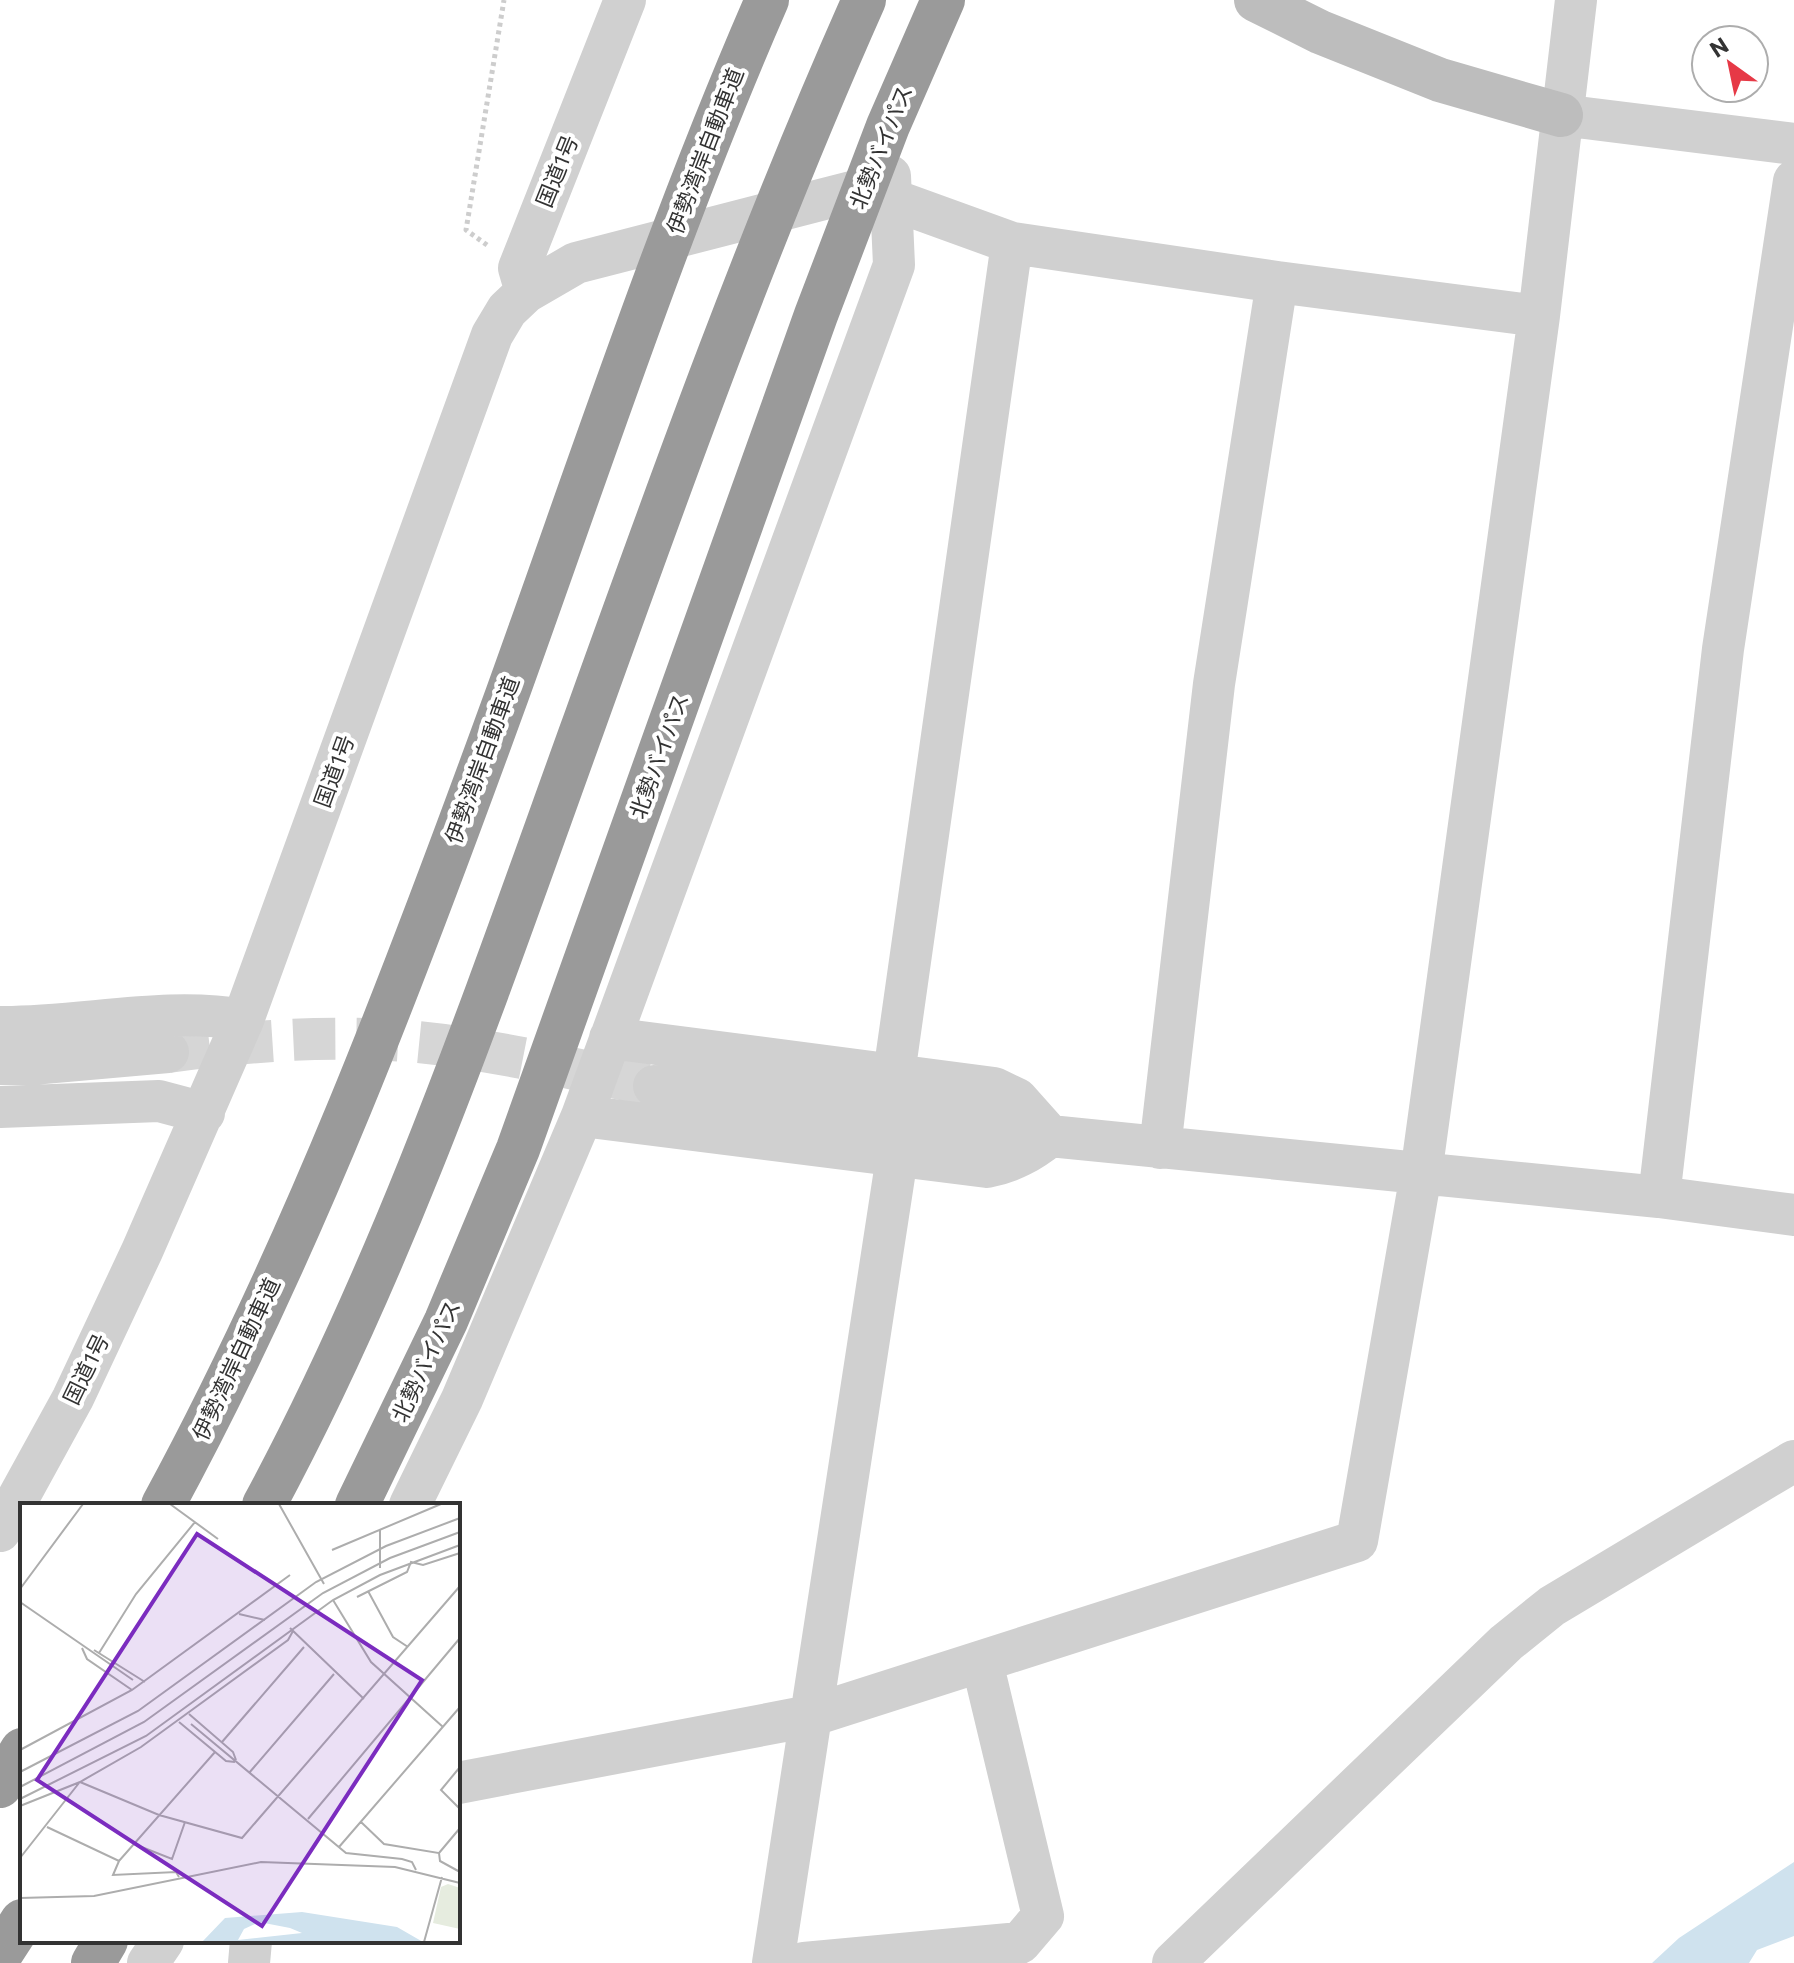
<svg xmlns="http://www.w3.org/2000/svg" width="1794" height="1963" font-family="Commissioner,'Noto Sans JP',sans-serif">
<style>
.water{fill:#cfe2ee}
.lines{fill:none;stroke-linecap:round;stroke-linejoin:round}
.street-tunnel{stroke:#d6d6d6;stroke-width:42;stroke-dasharray:42 21;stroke-linecap:butt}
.path{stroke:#cdcdcd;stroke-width:5;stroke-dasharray:4 4;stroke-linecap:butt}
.street{stroke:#d0d0d0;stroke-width:42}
.secondary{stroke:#bdbdbd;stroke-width:44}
.highway{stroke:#9a9a9a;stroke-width:44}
.highway-bridge{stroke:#9a9a9a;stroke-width:44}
.labels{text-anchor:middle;stroke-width:8;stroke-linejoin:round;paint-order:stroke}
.street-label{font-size:22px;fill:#333;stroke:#fff}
.inset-road{fill:none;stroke:#adadad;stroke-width:2}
.view{fill:#7b2cbf;fill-opacity:0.15;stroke:#7b2cbf;stroke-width:4}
.inset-edge{fill:none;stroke:#333;stroke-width:4}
</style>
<rect width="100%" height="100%" fill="#fff"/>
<!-- water -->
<path class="water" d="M 1794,1862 L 1794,1936 L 1757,1950 L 1749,1963 L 1652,1963 L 1679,1938 Z"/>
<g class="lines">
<!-- street-tunnel -->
<path class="street-tunnel" d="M 168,1052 C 247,1041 326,1035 406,1041 C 490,1048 572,1069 654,1086"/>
<!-- path -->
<path class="path" d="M 487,245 L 466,230 L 504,0"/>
<!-- street -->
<path class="street" d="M 1561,115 L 1794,144
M 526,292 L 519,268 L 625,0
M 0,1027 C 80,1028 165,1006 243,1020
M 610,1038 L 994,1088 L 1017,1099 L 1050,1136
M 0,1064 L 32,1064 L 168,1052
M 894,1074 L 1012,243
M 654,1086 L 1050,1136 L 1659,1197 L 1794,1215
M 0,1107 L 159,1101 L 204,1113
M 582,1116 L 987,1167 C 1012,1162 1030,1152 1050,1136
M 1160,1148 L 1214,684 L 1277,282
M 1659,1197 L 1723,649 L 1794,181
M 410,1505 L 462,1399 L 582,1116 L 894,265 L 890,176
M 0,1531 L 73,1398 L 142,1251 L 243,1020 L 492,335 L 507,310 L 526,292 L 576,263 L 863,189 L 1012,243 L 1277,282 L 1539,316
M 458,1783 L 810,1716 L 1357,1541 L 1421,1174 L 1539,316 L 1576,0
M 148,1963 L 163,1941
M 249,1963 L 251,1941
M 773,1963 L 897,1157
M 804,1963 L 1020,1943 L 1043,1916 L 982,1662
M 1173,1963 L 1506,1643 L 1552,1606 L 1794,1461"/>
<!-- secondary -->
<path class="secondary" d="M 1256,0 L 1320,32 L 1440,80 L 1561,115"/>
<!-- highway -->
<path class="highway" d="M 357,1505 L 446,1321 L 518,1149 L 816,315 L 888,126 L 943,0
M 0,1786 L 22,1750
M 0,1955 L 22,1921
M 93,1963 L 106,1941"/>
<!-- highway-bridge -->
<path class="highway-bridge" d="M 163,1505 C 303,1247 407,970 507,695 C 591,462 668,227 767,0
M 264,1505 C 397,1258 487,992 582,729 C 670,484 758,238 864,0"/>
</g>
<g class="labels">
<!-- street labels -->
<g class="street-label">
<text transform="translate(881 147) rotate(-68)" y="8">北勢バイパス</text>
<text transform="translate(705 151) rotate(-69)" y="8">伊勢湾岸自動車道</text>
<text transform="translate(557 171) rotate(-68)" y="8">国道1号</text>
<text transform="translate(659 756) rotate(-70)" y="8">北勢バイパス</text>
<text transform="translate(482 760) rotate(-70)" y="8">伊勢湾岸自動車道</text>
<text transform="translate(334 771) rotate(-70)" y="8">国道1号</text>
<text transform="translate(236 1359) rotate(-65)" y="8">伊勢湾岸自動車道</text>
<text transform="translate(426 1361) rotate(-65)" y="8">北勢バイパス</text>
<text transform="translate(86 1369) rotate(-64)" y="8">国道1号</text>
</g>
</g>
<!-- overview -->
<g transform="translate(20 1503)">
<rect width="440" height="440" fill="#fff"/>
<path d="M 428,381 L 440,385 L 440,426 L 413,420 L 421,384 Z" fill="#e6ecdf"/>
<path d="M 282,409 L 377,424 L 403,439 L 182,439 L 205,415 ZM 239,419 L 270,425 L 282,430 L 218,437 L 224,426 Z" fill="#cfe2ee" fill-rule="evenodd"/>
<path class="inset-road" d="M 150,1 L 198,36M 259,1 L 304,81M 312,47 L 421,1M 360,65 L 360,26M 0,86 L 63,1M 348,88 L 373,134 L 388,144M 337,94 L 387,69 L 391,59 L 403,62 L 440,50M 313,97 L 351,159 L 423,224M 0,99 L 113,177M 219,111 L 245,117M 270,125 L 344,196M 62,145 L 67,156 L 112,187M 74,147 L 125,179M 79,150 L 116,91 L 175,19M 169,211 L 213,249 L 216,257M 159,219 L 206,258 L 215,259M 171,221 L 326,350 L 382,356 L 392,359 L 396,367M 202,239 L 284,144M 0,247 L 112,187 L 270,72M 440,264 L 421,287 L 440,306M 0,269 L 118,208 L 296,79 L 366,43 L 440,15M 229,270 L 314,171M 60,279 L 139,312 L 222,335 L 440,83M 0,284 L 124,219 L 303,90 L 370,55 L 440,29M 0,296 L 126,233 L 313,97 L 360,72 L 440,42M 0,303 L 60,279 L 121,244 L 268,137 L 273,128M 288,316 L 440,135M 341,319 L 364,341 L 419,350 L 420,358 L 440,369M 27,324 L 99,358 L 195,249M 114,341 L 152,356 L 165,319M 319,344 L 440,204M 419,350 L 440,325M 0,355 L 59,280M 99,358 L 93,372 L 156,369 L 159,374M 0,395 L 74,393 L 241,359 L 375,364 L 440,380M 404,439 L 422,374"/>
<path class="view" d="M 177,31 L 402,177 L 242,423 L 17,277 Z"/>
<rect width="440" height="440" class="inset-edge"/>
</g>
<!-- north arrow -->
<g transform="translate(1730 64) rotate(327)"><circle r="38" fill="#ffffff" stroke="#adadad" stroke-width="2"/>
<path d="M0-6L14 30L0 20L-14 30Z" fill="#e63946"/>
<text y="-12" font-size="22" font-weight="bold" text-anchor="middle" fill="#333333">N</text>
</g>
</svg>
